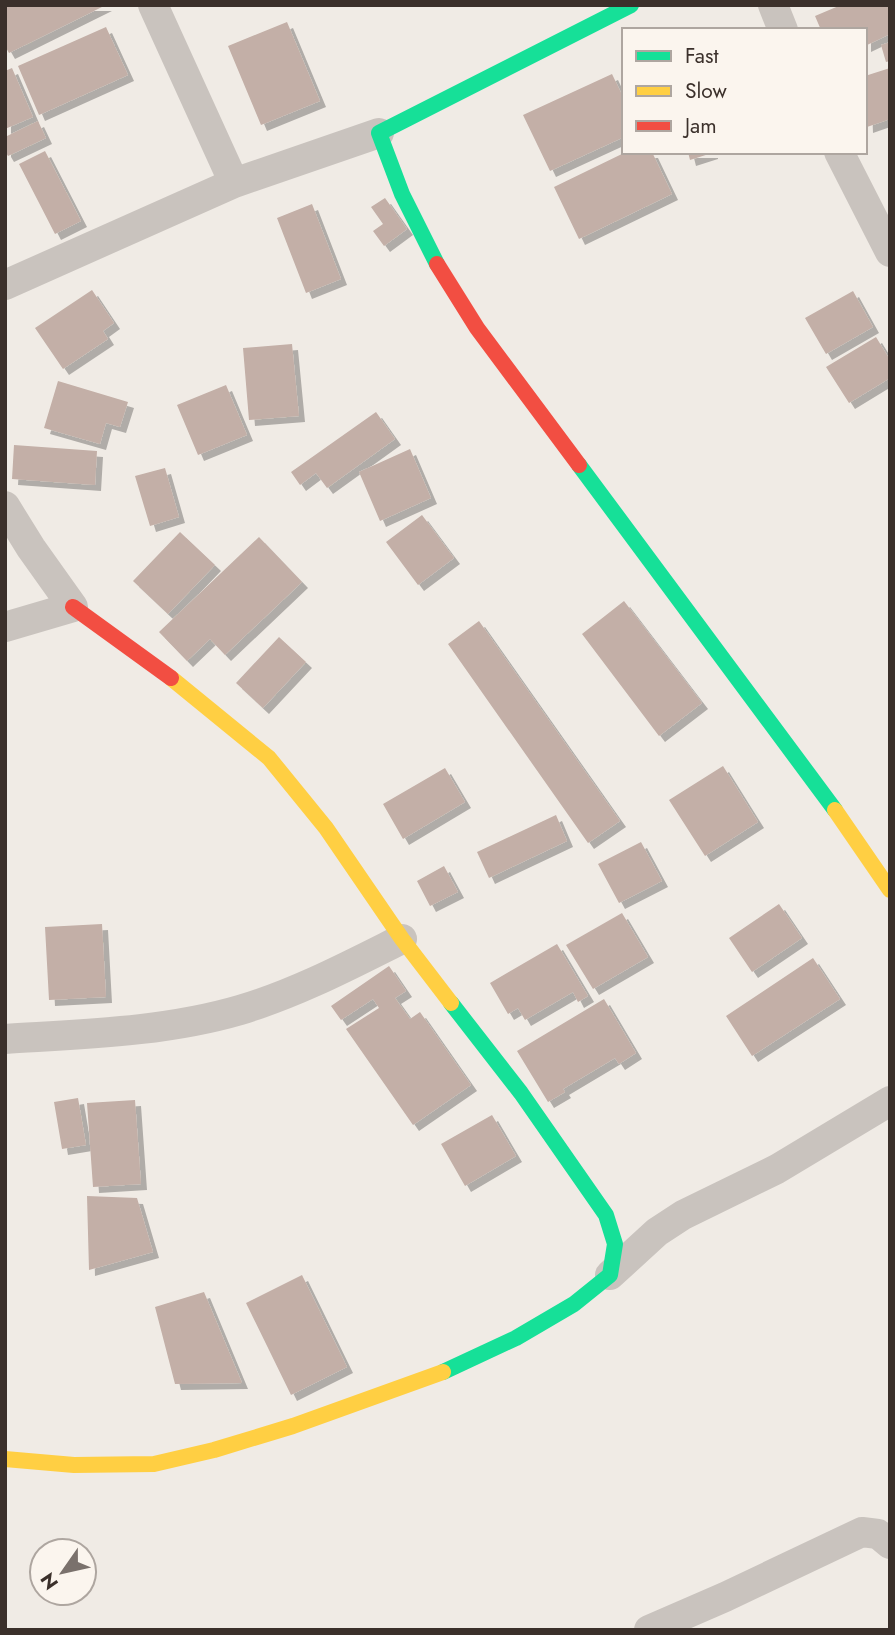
<svg xmlns="http://www.w3.org/2000/svg" width="895" height="1635" font-family="Jost,sans-serif">
<style>
.building{fill:#c3afa7;filter:url(#shadow)}
.lines{fill:none;stroke-linecap:round;stroke-linejoin:round}
.street{stroke:#c9c3be;stroke-width:30}
.fast{stroke:#16e098;stroke-width:16}
.slow{stroke:#ffcf43;stroke-width:16}
.jam{stroke:#f24e42;stroke-width:16}
</style>
<defs>
<filter id="shadow"><feDropShadow dx="6" dy="6" stdDeviation="0" flood-color="#0004"/></filter>
</defs>
<rect width="100%" height="100%" fill="#f0ebe5"/>
<!-- building -->
<path class="building" d="M 5,5 L 106,5 L 9,53 L 5,46 Z
M 841,5 L 890,5 L 890,34 L 865,46 L 865,30 L 821,30 L 815,16 Z
M 287,22 L 320,101 L 261,125 L 228,46 Z
M 106,27 L 128,75 L 39,115 L 18,66 Z
M 890,42 L 890,61 L 886,62 L 881,45 Z
M 12,68 L 33,117 L 5,129 L 5,71 Z
M 890,68 L 890,119 L 867,127 L 865,76 Z
M 612,74 L 624,99 L 624,137 L 550,171 L 523,115 Z
M 38,121 L 46,138 L 8,156 L 5,151 L 5,137 Z
M 45,151 L 81,221 L 55,234 L 19,164 Z
M 626,152 L 652,152 L 672,194 L 579,239 L 554,187 Z
M 688,152 L 712,152 L 712,153 L 690,160 Z
M 385,198 L 407,229 L 384,246 L 373,231 L 383,224 L 371,207 Z
M 312,204 L 341,279 L 306,293 L 277,218 Z
M 92,290 L 114,323 L 103,331 L 108,339 L 63,369 L 35,328 Z
M 853,291 L 873,327 L 826,354 L 805,318 Z
M 876,337 L 890,360 L 890,378 L 849,403 L 826,367 Z
M 292,344 L 299,416 L 249,420 L 243,348 Z
M 58,381 L 128,402 L 120,427 L 106,423 L 100,444 L 44,428 Z
M 226,385 L 247,435 L 198,455 L 177,405 Z
M 376,412 L 395,439 L 327,488 L 316,473 L 300,485 L 291,472 Z
M 14,445 L 97,451 L 95,485 L 12,479 Z
M 410,449 L 431,498 L 380,521 L 359,472 Z
M 165,468 L 179,517 L 150,526 L 135,476 Z
M 422,515 L 454,558 L 418,585 L 386,542 Z
M 180,532 L 215,565 L 168,614 L 133,581 Z
M 259,537 L 302,582 L 225,655 L 210,639 L 187,661 L 159,632 Z
M 624,601 L 702,703 L 659,736 L 582,634 Z
M 479,621 L 620,821 L 588,843 L 448,644 Z
M 279,637 L 306,662 L 263,708 L 236,683 Z
M 723,766 L 758,822 L 705,856 L 669,800 Z
M 445,768 L 465,802 L 403,839 L 383,804 Z
M 556,815 L 567,841 L 489,878 L 477,852 Z
M 641,842 L 662,881 L 619,903 L 598,864 Z
M 444,866 L 458,892 L 430,906 L 417,881 Z
M 779,904 L 802,938 L 752,972 L 729,938 Z
M 622,913 L 648,957 L 593,989 L 566,945 Z
M 102,924 L 106,997 L 49,1000 L 45,927 Z
M 557,944 L 588,996 L 578,1002 L 573,992 L 525,1020 L 518,1008 L 508,1014 L 490,983 Z
M 813,958 L 840,999 L 752,1056 L 726,1016 Z
M 389,966 L 406,991 L 395,998 L 410,1019 L 420,1012 L 471,1085 L 413,1125 L 346,1029 L 379,1008 L 373,999 L 341,1020 L 331,1006 Z
M 604,999 L 636,1053 L 619,1064 L 615,1058 L 563,1089 L 565,1092 L 548,1102 L 517,1051 Z
M 78,1098 L 86,1145 L 62,1149 L 54,1102 Z
M 135,1100 L 141,1184 L 93,1187 L 87,1103 Z
M 492,1115 L 516,1156 L 465,1186 L 441,1144 Z
M 87,1196 L 137,1198 L 153,1252 L 89,1270 Z
M 302,1275 L 347,1367 L 291,1395 L 246,1303 Z
M 204,1292 L 242,1383 L 175,1384 L 155,1307 Z"/>
<g class="lines">
<!-- street -->
<path class="street" d="M 153,5 L 234,183
M 773,5 L 783,30
M 839,152 L 890,252
M 5,285 L 234,183 L 379,133
M 5,506 L 31,548 L 73,607 L 5,627
M 5,1039 C 83,1034 165,1032 240,1010 C 297,993 350,965 402,939
M 610,1275 L 657,1232 L 683,1215 L 777,1169 L 890,1101
M 649,1630 L 725,1597 L 862,1532 L 878,1534 L 890,1544"/>
<!-- fast -->
<path class="fast" d="M 437,264 L 402,194 L 379,133 L 631,5
M 579,465 L 835,810
M 443,1372 L 516,1338 L 574,1304 L 610,1275 L 615,1244 L 606,1215 L 521,1093 L 451,1003"/>
<!-- slow -->
<path class="slow" d="M 171,678 L 269,758 L 326,828 L 402,939 L 451,1003
M 835,810 L 890,890
M 5,1459 L 74,1465 L 154,1464 L 214,1450 L 293,1426 L 443,1372"/>
<!-- jam -->
<path class="jam" d="M 437,264 L 477,328 L 579,465
M 73,607 L 171,678"/>
</g>
<!-- border -->
<rect width="895" height="1635" fill="none" stroke="#3b302b" stroke-width="14"/>
<!-- legend -->
<rect x="622" y="28" width="245" height="126" fill="#fbf5ee" stroke="#aea6a0" stroke-width="2"/>
<rect x="636" y="51" width="35" height="10" fill="#16e098" stroke="#aea6a0" stroke-width="2"/>
<text x="685" y="63" font-size="21" fill="#3b302b">Fast</text>
<rect x="636" y="86" width="35" height="10" fill="#ffcf43" stroke="#aea6a0" stroke-width="2"/>
<text x="685" y="98" font-size="21" fill="#3b302b">Slow</text>
<rect x="636" y="121" width="35" height="10" fill="#f24e42" stroke="#aea6a0" stroke-width="2"/>
<text x="685" y="133" font-size="21" fill="#3b302b">Jam</text>
<!-- north arrow -->
<g transform="translate(63 1572) rotate(236)"><circle r="33" fill="#fbf5ee" stroke="#aea6a0" stroke-width="2"/>
<path d="M0-5L12 26L0 18L-12 26Z" fill="#7a716c"/>
<text y="-10" font-size="19" font-weight="bold" text-anchor="middle" fill="#3b302b">N</text>
</g>
</svg>
